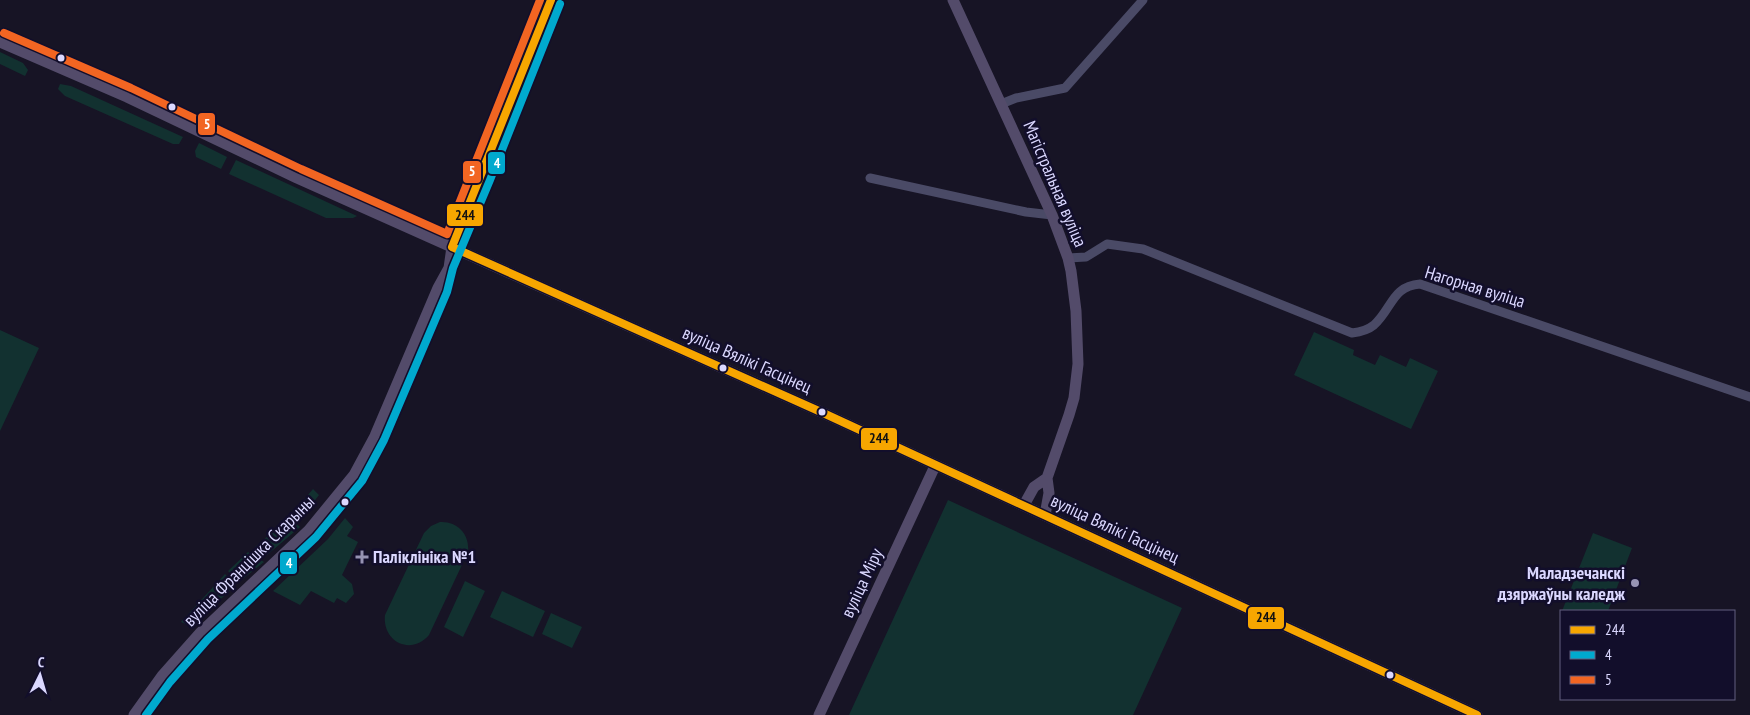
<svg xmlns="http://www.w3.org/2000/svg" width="1750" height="715" font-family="'PT Sans Narrow',sans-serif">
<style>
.green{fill:#123130}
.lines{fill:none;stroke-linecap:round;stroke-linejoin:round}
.minor{stroke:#4a4a66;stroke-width:9}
.major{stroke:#534b6a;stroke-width:11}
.bus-1-casing{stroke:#120e2b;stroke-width:11}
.bus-2-casing{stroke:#120e2b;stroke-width:11}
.bus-3-casing{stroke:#120e2b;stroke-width:11}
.bus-1{stroke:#f7a600;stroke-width:8}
.bus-2{stroke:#00a9ce;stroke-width:8}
.bus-3{stroke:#f26522;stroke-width:8}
.bus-dot{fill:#dbd8ff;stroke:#120e2b;stroke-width:2}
.poi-dot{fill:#9693b3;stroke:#120e2b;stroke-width:2}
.labels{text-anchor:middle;stroke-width:5;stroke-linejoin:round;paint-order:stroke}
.street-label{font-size:18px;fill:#dbd8ff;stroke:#120e2b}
.poi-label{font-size:18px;font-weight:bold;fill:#dbd8ff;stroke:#120e2b;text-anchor:start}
.line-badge{stroke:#120e2b;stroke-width:2}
.badge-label{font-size:14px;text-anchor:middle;font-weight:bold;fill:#fff}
.pale-badge-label{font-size:14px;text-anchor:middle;font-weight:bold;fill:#111}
</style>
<rect width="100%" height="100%" fill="#171425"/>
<!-- green -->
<path class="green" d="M 0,52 L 23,63 L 28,70 L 25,76 L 0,64 Z
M 60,84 L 71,86 L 183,137 L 179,144 L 173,144 L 65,96 L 58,89 Z
M 199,143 L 227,157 L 221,169 L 196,157 L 195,151 Z
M 236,160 L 357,216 L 353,218 L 326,218 L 229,174 Z
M 0,330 L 39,348 L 0,431 Z
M 1314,332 L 1354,350 L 1353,355 L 1375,365 L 1380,355 L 1406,367 L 1410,358 L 1438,371 L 1411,429 L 1294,375 Z
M 356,478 L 365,483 L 323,536 L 267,589 L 260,582 Z
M 313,489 L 319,495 L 299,521 L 291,515 Z
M 948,500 L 1182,608 L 1133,715 L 849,715 Z
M 289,518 L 300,527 L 267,555 L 255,547 Z
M 345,518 L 353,527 L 347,536 L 358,542 L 342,575 L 352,584 L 354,594 L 346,603 L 337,598 L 334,603 L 311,591 L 300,605 L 273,591 L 328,539 Z
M 440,522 C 458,521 470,535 468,552 L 429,635 C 411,656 382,642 385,615 L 424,533 L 431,526 Z
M 1593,533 L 1632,548 L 1608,611 L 1562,611 Z
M 248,552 L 264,562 L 239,582 L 228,571 Z
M 225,574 L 236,585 L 200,618 L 195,616 L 192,622 L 188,625 L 181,622 Z
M 465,581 L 485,591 L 463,637 L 444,627 Z
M 502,591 L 545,611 L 533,637 L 490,617 Z
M 551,613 L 582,627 L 572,648 L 542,634 Z"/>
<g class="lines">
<!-- minor -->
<path class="minor" d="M 1001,104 L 1016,98 L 1065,88 L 1143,0
M 870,178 L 1026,212 L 1052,215
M 452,247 L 551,0
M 1068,258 L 1086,257 L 1107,244 L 1143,249 L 1352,333 C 1360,332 1368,330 1374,325 C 1392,309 1392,286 1420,284 L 1750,397"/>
<!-- major -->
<path class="major" d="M 953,0 L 1052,215 L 1068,258 L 1071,271 L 1076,311 L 1078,364 L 1074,398 L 1069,415 L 1047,478 L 1049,493 L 1045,515
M 0,42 L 127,97 L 297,178 L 821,412 L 1477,715
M 1024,505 L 1034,487 L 1047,478
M 134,715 L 162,676 L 201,632 L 309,530 L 354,475 L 375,436 L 438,288 L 449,268 L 452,247
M 819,715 L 935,466"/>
<!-- bus-1 casing -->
<g class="bus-1-casing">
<path id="bus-1" d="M 551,0 L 452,247 L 821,412 L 1477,715"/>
</g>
<!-- bus-2 casing -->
<g class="bus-2-casing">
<path id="bus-2" d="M 146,715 L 170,682 L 208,639 L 316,537 L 362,481 L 384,440 L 447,292 L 453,268 L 490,180 L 560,4"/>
</g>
<!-- bus-3 casing -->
<g class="bus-3-casing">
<path id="bus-3" d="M 4,33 L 131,88 L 301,169 L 447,234 L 540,0"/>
</g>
<!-- bus-1 -->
<use href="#bus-1" class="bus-1"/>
<!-- bus-2 -->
<use href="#bus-2" class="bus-2"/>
<!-- bus-3 -->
<use href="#bus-3" class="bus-3"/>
</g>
<!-- markers -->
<g class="bus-dot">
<circle cx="61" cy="58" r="4.5"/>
<circle cx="172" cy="107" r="4.5"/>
<circle cx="723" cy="368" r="4.5"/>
<circle cx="822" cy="412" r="4.5"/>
<circle cx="345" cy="502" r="4.5"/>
<circle cx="1390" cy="675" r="4.5"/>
</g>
<g class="poi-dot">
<path d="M359.5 549.5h5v5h5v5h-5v5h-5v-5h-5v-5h5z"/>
<circle cx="1635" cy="583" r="5"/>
</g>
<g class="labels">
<!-- street labels -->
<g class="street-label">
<text transform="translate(1055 184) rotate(67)" y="6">Магістральная вуліца</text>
<text transform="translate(1475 287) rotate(17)" y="6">Нагорная вуліца</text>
<text transform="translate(747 360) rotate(24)" y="6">вуліца Вялікі Гасцінец</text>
<text transform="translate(1115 529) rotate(25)" y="6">вуліца Вялікі Гасцінец</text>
<text transform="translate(249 561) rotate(-45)" y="6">вуліца Францішка Скарыны</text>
<text transform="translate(862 583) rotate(-65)" y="6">вуліца Міру</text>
</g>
<!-- poi labels -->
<g class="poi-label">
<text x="373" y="563">Паліклініка №1</text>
<text x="1625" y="579" text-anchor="end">Маладзечанскі<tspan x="1625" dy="21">дзяржаўны каледж</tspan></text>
</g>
</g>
<g class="line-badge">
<rect x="197" y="112" width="19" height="24" rx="5" fill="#f26522"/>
<rect x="487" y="151" width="19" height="24" rx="5" fill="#00a9ce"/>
<rect x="462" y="160" width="20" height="24" rx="5" fill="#f26522"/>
<rect x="446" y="203" width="38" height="24" rx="5" fill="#f7a600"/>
<rect x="860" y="427" width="38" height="24" rx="5" fill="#f7a600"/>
<rect x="279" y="551" width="19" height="24" rx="5" fill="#00a9ce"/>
<rect x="1247" y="606" width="38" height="24" rx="5" fill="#f7a600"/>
</g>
<g class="badge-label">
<text x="207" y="129">5</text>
<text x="497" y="168">4</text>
<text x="472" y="176">5</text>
<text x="289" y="568">4</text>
</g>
<g class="pale-badge-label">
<text x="465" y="220">244</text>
<text x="879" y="443">244</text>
<text x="1266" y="622">244</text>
</g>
<!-- legend -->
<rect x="1560" y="610" width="175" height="90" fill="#120e2b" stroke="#625f80"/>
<rect x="1570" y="626" width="25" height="8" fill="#f7a600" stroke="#625f80"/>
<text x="1605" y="635" font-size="15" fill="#dbd8ff">244</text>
<rect x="1570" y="651" width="25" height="8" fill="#00a9ce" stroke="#625f80"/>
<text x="1605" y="660" font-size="15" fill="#dbd8ff">4</text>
<rect x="1570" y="676" width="25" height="8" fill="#f26522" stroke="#625f80"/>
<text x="1605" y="685" font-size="15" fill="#dbd8ff">5</text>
<!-- north arrow -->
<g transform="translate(40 675) rotate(5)" stroke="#120e2b" stroke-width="4" paint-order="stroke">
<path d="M0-4L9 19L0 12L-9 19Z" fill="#dbd8ff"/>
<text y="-8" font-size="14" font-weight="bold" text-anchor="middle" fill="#dbd8ff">С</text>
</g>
</svg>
